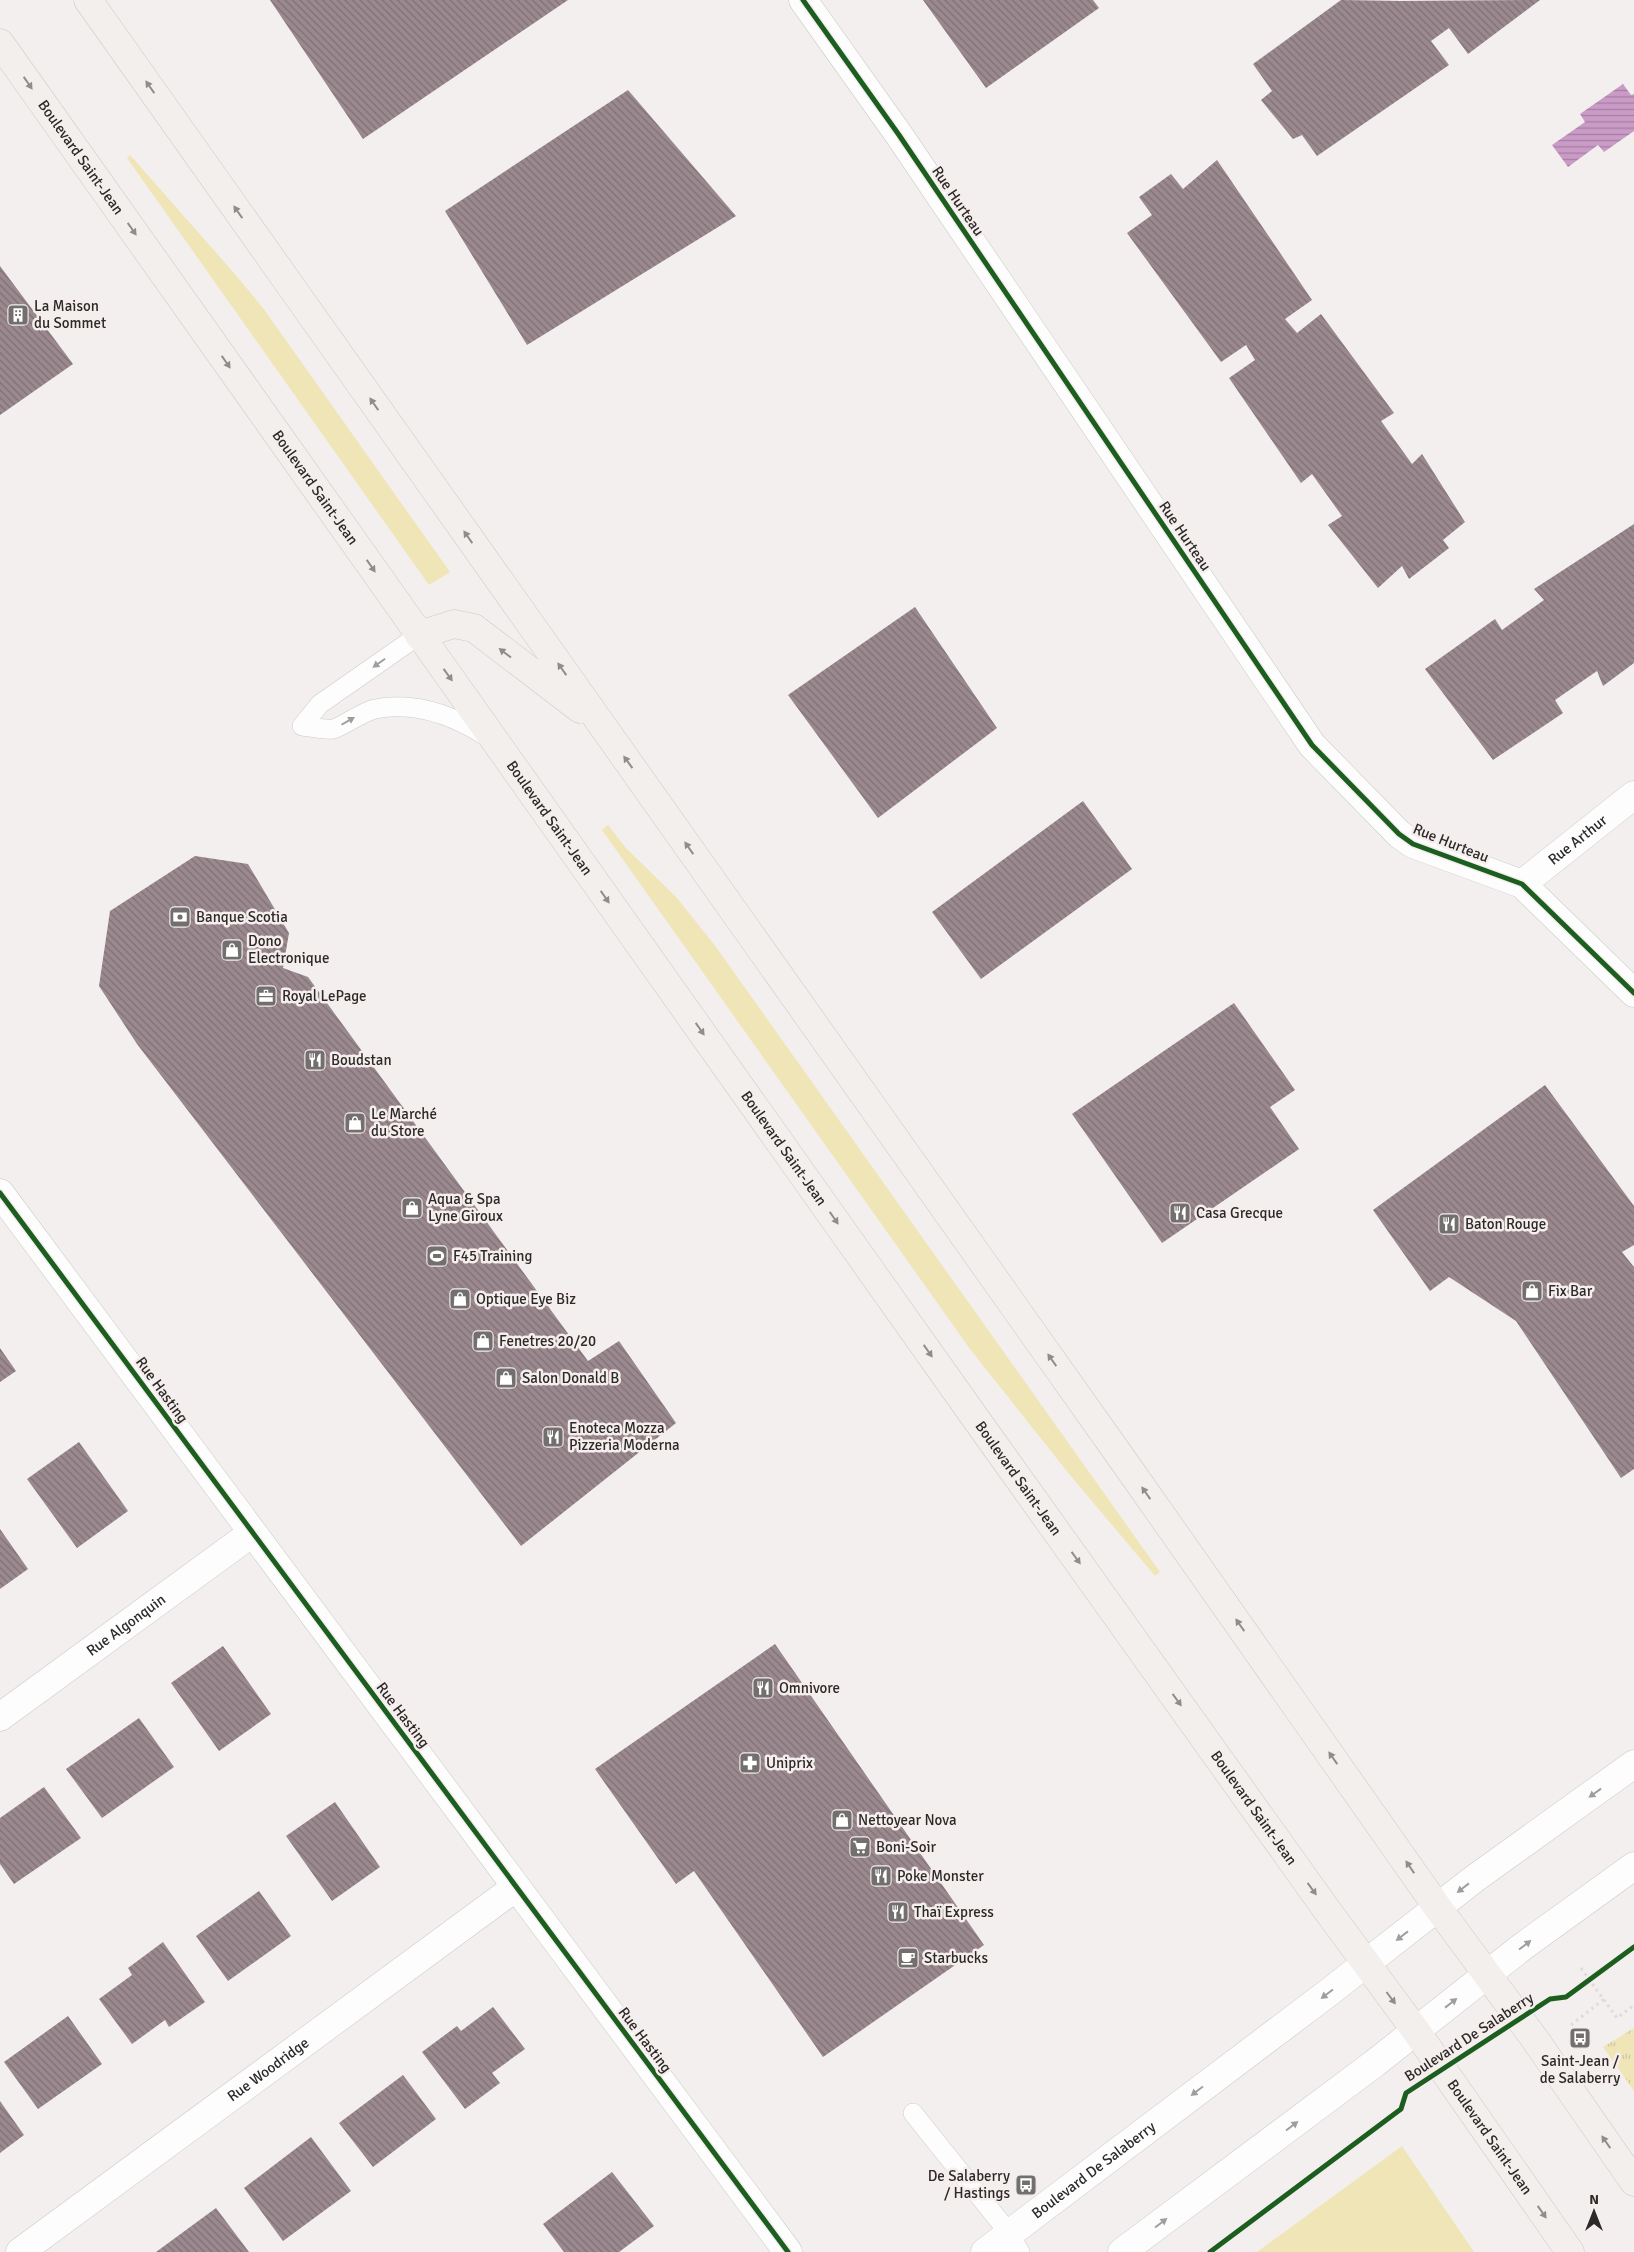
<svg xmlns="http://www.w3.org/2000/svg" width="1634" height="2252" font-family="Signika,sans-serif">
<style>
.grass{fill:#efe5b6}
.park{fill:url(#park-tufts)}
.water{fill:url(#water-rules)}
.building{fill:url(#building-back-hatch)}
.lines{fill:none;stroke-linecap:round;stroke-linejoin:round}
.service-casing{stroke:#ccc9c8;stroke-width:20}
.minor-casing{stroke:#ccc9c8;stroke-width:29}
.tertiary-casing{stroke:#ccc9c8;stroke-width:29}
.secondary-casing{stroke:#ccc9c8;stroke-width:29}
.path{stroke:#dddbdb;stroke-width:3;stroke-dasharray:2.5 4;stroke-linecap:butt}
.service{stroke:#fdfdfd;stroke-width:19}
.minor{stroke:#fdfdfd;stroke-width:28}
.tertiary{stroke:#fdfdfd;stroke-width:28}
.secondary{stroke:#f2efed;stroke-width:28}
.cycleway-casing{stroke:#f5eeed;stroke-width:8}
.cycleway{stroke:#1b5e20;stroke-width:5}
.oneway{fill:#8f8c8b}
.oneway2{fill:#9f9e9e}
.labels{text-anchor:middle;stroke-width:5;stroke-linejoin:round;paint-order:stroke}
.street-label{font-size:15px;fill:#2c2a29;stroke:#f5eeed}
.poi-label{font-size:15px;fill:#2c2a29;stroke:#f5eeed;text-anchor:start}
</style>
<defs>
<pattern id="park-tufts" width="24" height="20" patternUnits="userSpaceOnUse" patternTransform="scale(1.25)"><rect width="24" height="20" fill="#efe5b6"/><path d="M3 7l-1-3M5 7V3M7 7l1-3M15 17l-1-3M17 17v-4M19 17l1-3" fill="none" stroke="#cdc59c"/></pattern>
<pattern id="water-rules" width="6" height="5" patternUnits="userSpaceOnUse" patternTransform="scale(1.25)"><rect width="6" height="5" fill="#ca9bc7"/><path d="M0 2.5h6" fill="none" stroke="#a47fa2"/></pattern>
<pattern id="building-back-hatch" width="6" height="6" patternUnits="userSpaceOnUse" patternTransform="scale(1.25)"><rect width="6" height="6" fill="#9b8990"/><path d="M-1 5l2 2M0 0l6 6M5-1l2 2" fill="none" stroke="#7f7076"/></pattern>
</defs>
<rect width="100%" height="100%" fill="#f3efef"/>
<!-- grass -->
<path class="grass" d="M 130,155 L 234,273 L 263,308 L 450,572 L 429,585 L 127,158 Z
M 608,825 L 626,848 L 677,898 L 716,947 L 1160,1572 L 1155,1576 L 1070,1475 L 970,1349 L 602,830 Z
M 1402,2146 L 1474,2252 L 1257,2252 Z"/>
<!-- park -->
<path class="park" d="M 1634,2028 L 1634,2091 L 1603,2047 Z"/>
<!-- water -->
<path class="water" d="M 1623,84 L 1631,95 L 1634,94 L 1634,131 L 1604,152 L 1598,145 L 1568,167 L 1552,145 L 1585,122 L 1580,114 Z"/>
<!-- building -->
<path class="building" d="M 270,0 L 568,0 L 363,139 Z
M 923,0 L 1093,0 L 1099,8 L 986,88 Z
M 1341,0 L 1401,1 L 1540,0 L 1468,54 L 1449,28 L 1431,41 L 1449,65 L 1317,156 L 1302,135 L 1293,139 L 1261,100 L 1272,91 L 1253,64 Z
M 628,90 L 736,216 L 527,345 L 445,211 Z
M 1217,160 L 1312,300 L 1285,319 L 1297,333 L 1321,314 L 1394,413 L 1381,421 L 1412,464 L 1422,454 L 1465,522 L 1443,540 L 1449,548 L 1409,579 L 1402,566 L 1378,588 L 1328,525 L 1342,516 L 1312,474 L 1301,483 L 1229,378 L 1255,360 L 1246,345 L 1221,362 L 1127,233 L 1152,215 L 1139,197 L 1171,174 L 1183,189 Z
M 0,266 L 73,364 L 0,415 Z
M 1634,524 L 1634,663 L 1603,686 L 1597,671 L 1555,700 L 1563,713 L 1493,760 L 1425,669 L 1495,619 L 1502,630 L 1544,600 L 1534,589 Z
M 915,607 L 997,728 L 878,818 L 788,695 Z
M 1083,801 L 1132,869 L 981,979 L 932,912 Z
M 195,856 L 248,864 L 289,933 L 283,968 L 308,977 L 588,1361 L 619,1341 L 676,1423 L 521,1546 L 137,1044 L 99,986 L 110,911 Z
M 1234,1003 L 1295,1090 L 1270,1107 L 1299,1149 L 1162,1243 L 1072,1114 Z
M 1545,1085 L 1634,1206 L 1634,1245 L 1622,1252 L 1634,1267 L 1634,1469 L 1621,1478 L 1516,1321 L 1449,1277 L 1430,1291 L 1373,1210 Z
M 0,1348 L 16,1371 L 0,1382 Z
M 79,1442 L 128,1511 L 77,1548 L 27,1479 Z
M 0,1529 L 28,1569 L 0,1589 Z
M 775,1644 L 984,1945 L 823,2057 L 694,1871 L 676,1884 L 595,1769 Z
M 223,1646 L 271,1714 L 219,1751 L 171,1683 Z
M 139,1718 L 174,1767 L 102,1818 L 66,1769 Z
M 44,1787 L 81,1838 L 14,1884 L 0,1864 L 0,1818 Z
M 335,1802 L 380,1867 L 332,1901 L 286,1836 Z
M 259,1891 L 291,1936 L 228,1981 L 196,1936 Z
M 163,1942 L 205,2002 L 169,2027 L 165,2020 L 132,2044 L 99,1999 L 132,1975 L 128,1968 Z
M 493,2007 L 525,2049 L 492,2073 L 500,2083 L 465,2109 L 422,2052 L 457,2026 L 461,2031 Z
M 68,2016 L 102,2064 L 38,2109 L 4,2062 Z
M 403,2075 L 436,2119 L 373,2167 L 339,2123 Z
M 0,2101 L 24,2135 L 0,2153 Z
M 311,2137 L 351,2191 L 283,2241 L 244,2188 Z
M 612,2172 L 654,2226 L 619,2252 L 564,2252 L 543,2224 Z
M 216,2208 L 249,2252 L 156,2252 Z"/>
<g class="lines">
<!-- service casing -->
<g class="service-casing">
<path id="service" d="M 302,726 C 312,727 323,730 333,729 C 340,728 362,712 375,709 C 416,701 455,716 489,738
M 302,726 L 320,704 L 419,635
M 913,2113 L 1009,2233 L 1020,2252"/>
</g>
<!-- minor casing -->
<g class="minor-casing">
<g id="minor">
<path d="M 803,0 L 899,135 L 1312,745 L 1399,834 L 1413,844 L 1522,884 L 1634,993"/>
<path id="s1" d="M 1522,884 L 1634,795"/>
<path d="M 0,1193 L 788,2252"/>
<path id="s2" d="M 0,1717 L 252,1533"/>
<path id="s3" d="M 20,2252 L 516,1887"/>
</g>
</g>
<!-- tertiary casing -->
<g class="tertiary-casing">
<g id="tertiary">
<path id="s4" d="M 985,2252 L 1328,1993 L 1474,1879 L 1634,1764"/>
<path d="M 1122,2252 L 1375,2063 L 1522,1947 L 1634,1866"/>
</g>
</g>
<!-- secondary casing -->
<g class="secondary-casing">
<g id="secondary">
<path d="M 88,0 L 1125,1463 L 1438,1908 L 1534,2038 L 1634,2182"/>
<path id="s5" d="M 0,43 L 976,1419 L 1324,1906 L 1416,2031 L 1570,2252"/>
<path d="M 419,635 L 454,624 L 474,628 L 580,709"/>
</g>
</g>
<!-- path -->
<path class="path" d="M 1581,1968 L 1617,2018 L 1634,2005
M 1571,2025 L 1604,1999"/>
<!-- service -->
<use href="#service" class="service"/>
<!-- minor -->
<use href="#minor" class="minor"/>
<!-- tertiary -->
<use href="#tertiary" class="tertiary"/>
<!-- secondary -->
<use href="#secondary" class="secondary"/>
<!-- cycleway casing -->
<g class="cycleway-casing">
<path id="cycleway" d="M 803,0 L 899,135 L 1312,745 L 1399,834 L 1413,844 L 1522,884 L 1634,993
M 0,1193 L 788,2252
M 1210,2252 L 1401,2109 L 1406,2093 L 1550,1999 L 1566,1997 L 1634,1947"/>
</g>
<!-- cycleway -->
<use href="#cycleway" class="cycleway"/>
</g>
<!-- one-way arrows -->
<defs><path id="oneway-solid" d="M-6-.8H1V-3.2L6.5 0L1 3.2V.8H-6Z" transform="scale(1.25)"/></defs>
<g class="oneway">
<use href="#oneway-solid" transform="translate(28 83) rotate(55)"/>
<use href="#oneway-solid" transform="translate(150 87) rotate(-125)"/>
<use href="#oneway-solid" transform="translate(238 212) rotate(-125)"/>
<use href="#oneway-solid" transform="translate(132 229) rotate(55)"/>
<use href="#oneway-solid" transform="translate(226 362) rotate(55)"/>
<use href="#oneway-solid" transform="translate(374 404) rotate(-125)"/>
<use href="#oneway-solid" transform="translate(468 537) rotate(-125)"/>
<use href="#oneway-solid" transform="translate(371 566) rotate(55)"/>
<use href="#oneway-solid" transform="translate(505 653) rotate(-143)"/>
<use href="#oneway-solid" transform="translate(562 669) rotate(-125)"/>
<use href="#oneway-solid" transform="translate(448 675) rotate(54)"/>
<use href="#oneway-solid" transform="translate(628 762) rotate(-126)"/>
<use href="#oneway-solid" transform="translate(689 848) rotate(-125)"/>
<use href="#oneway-solid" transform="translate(605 897) rotate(55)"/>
<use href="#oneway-solid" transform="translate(700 1029) rotate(55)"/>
<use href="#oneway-solid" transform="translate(834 1218) rotate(55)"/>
<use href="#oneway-solid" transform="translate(928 1351) rotate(55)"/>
<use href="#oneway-solid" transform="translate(1052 1360) rotate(-125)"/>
<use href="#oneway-solid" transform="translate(1146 1493) rotate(-125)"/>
<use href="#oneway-solid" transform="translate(1076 1558) rotate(54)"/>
<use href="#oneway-solid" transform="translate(1240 1625) rotate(-125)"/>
<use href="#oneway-solid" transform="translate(1177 1700) rotate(54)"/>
<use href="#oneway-solid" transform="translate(1333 1758) rotate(-125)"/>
<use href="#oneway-solid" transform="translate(1410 1867) rotate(-124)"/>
<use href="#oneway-solid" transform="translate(1312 1889) rotate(54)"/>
<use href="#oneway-solid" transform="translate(1391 1998) rotate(53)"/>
<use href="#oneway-solid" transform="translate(1606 2142) rotate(-125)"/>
<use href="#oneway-solid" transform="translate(1542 2212) rotate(55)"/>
</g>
<g class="oneway2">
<use href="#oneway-solid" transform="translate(379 663) rotate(145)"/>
<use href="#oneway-solid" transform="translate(348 721) rotate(-30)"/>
<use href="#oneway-solid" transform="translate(1595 1793) rotate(144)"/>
<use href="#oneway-solid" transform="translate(1463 1888) rotate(142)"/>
<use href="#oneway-solid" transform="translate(1402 1936) rotate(142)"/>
<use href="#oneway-solid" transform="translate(1525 1945) rotate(-37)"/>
<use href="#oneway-solid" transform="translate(1327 1994) rotate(143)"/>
<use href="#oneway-solid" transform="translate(1451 2003) rotate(-38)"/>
<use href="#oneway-solid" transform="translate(1197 2091) rotate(143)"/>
<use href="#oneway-solid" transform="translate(1292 2126) rotate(-37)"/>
<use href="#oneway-solid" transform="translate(1161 2223) rotate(-37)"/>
</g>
<!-- icons -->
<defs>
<g id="building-square" transform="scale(1.125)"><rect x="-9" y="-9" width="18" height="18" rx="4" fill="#726f6e" stroke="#f5eeed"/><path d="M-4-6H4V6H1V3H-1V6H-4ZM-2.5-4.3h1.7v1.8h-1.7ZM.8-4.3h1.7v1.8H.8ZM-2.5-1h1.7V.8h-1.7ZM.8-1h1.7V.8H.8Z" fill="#fff"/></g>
<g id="bank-square" transform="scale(1.125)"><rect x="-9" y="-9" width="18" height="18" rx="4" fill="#726f6e" stroke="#f5eeed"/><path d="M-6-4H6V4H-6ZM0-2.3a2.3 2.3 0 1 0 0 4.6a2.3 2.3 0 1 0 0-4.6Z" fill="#fff"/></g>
<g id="shop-square" transform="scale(1.125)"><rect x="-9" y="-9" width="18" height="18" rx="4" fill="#726f6e" stroke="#f5eeed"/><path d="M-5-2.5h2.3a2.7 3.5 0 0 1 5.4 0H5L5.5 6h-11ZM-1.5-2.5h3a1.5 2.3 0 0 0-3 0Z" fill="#fff"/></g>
<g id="office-square" transform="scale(1.125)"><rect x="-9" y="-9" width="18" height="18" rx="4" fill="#726f6e" stroke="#f5eeed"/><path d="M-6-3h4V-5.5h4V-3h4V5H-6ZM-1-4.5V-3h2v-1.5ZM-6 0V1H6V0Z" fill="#fff"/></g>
<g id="restaurant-square" transform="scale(1.125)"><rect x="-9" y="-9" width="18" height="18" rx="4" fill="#726f6e" stroke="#f5eeed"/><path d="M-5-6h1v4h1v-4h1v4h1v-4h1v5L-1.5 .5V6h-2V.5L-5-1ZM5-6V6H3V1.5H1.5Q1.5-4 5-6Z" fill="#fff"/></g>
<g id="stadium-square" transform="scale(1.125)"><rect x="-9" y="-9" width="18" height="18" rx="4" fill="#726f6e" stroke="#f5eeed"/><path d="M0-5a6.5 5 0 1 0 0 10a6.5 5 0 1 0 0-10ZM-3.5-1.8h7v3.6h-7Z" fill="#fff"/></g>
<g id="pharmacy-square" transform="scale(1.125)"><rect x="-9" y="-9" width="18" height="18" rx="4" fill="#726f6e" stroke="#f5eeed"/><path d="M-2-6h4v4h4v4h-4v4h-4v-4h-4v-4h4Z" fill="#fff"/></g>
<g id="supermarket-square" transform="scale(1.125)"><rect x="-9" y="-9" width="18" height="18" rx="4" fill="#726f6e" stroke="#f5eeed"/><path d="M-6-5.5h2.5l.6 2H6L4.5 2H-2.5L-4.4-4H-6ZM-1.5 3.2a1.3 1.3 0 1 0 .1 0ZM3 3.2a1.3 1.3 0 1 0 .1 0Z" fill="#fff"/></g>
<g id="cafe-square" transform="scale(1.125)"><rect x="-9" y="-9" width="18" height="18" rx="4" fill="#726f6e" stroke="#f5eeed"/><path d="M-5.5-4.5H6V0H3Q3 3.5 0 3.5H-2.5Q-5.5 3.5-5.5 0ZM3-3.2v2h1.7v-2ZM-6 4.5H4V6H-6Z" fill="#fff"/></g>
<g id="bus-square" transform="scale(1.125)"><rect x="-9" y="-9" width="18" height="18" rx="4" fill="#726f6e" stroke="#f5eeed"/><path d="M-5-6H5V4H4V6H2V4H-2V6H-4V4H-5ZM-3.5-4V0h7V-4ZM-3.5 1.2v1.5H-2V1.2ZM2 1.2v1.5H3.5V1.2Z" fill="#fff"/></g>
</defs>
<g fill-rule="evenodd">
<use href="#building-square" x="18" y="315"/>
<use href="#bank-square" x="180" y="917"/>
<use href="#shop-square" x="232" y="950"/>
<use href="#office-square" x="266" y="996"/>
<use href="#restaurant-square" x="315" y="1060"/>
<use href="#shop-square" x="355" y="1123"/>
<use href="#shop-square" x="412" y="1208"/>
<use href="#restaurant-square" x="1180" y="1213"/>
<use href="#restaurant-square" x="1449" y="1224"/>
<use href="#stadium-square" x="437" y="1256"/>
<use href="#shop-square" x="1532" y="1291"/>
<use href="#shop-square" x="460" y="1299"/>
<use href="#shop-square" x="483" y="1341"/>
<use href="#shop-square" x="506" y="1378"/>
<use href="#restaurant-square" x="553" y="1437"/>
<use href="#restaurant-square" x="763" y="1688"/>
<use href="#pharmacy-square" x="750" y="1763"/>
<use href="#shop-square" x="842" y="1820"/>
<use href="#supermarket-square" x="860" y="1847"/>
<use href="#restaurant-square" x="881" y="1876"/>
<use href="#restaurant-square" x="898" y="1912"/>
<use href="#cafe-square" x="908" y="1958"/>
<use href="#bus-square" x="1580" y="2038"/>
<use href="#bus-square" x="1026" y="2185"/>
</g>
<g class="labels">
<!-- street labels -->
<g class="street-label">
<text dy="5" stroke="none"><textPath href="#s5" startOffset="140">Boulevard Saint-Jean</textPath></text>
<text transform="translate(958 201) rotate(56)" y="5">Rue Hurteau</text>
<text dy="5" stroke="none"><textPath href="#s5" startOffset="545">Boulevard Saint-Jean</textPath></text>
<text transform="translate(1185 536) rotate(56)" y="5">Rue Hurteau</text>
<text dy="5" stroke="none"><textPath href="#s5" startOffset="950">Boulevard Saint-Jean</textPath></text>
<text dy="5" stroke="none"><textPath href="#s1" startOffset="71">Rue Arthur</textPath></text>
<text transform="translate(1451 843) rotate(22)" y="5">Rue Hurteau</text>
<text dy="5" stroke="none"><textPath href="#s5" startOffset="1355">Boulevard Saint-Jean</textPath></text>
<text transform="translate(162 1390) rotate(54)" y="5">Rue Hasting</text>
<text dy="5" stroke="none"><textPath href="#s5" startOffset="1760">Boulevard Saint-Jean</textPath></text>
<text dy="5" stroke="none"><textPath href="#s2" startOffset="156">Rue Algonquin</textPath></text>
<text transform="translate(403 1715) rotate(53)" y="5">Rue Hasting</text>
<text dy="5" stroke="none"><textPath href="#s5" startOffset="2165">Boulevard Saint-Jean</textPath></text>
<text transform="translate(1469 2037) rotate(-33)" y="5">Boulevard De Salaberry</text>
<text transform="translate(645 2040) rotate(53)" y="5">Rue Hasting</text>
<text dy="5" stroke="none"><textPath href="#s3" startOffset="308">Rue Woodridge</textPath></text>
<text dy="5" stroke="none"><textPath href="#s5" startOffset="2570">Boulevard Saint-Jean</textPath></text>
<text dy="5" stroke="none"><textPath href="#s4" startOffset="136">Boulevard De Salaberry</textPath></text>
</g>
<!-- poi labels -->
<g class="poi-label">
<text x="34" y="311">La Maison<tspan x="34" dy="17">du Sommet</tspan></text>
<text x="196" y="922">Banque Scotia</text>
<text x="248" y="946">Dono<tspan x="248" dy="17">Electronique</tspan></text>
<text x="282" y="1001">Royal LePage</text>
<text x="331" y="1065">Boudstan</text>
<text x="371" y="1119">Le Marché<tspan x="371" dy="17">du Store</tspan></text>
<text x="428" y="1204">Aqua &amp; Spa<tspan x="428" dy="17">Lyne Giroux</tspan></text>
<text x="1196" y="1218">Casa Grecque</text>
<text x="1465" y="1229">Baton Rouge</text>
<text x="453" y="1261">F45 Training</text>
<text x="1548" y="1296">Fix Bar</text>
<text x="476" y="1304">Optique Eye Biz</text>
<text x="499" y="1346">Fenetres 20/20</text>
<text x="522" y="1383">Salon Donald B</text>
<text x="569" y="1433">Enoteca Mozza<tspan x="569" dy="17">Pizzeria Moderna</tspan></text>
<text x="779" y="1693">Omnivore</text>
<text x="766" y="1768">Uniprix</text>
<text x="858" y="1825">Nettoyear Nova</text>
<text x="876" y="1852">Boni-Soir</text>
<text x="897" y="1881">Poke Monster</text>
<text x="914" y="1917">Thaï Express</text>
<text x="924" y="1963">Starbucks</text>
<text x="1580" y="2066" text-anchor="middle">Saint-Jean /<tspan x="1580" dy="17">de Salaberry</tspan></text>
<text x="1010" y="2181" text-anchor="end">De Salaberry<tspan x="1010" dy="17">/ Hastings</tspan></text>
</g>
</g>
<!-- north arrow -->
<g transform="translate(1594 2212)" stroke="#f5eeed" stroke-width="4" paint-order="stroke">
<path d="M0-4L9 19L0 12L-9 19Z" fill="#2c2a29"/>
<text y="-8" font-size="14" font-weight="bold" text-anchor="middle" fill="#2c2a29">N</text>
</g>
</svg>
